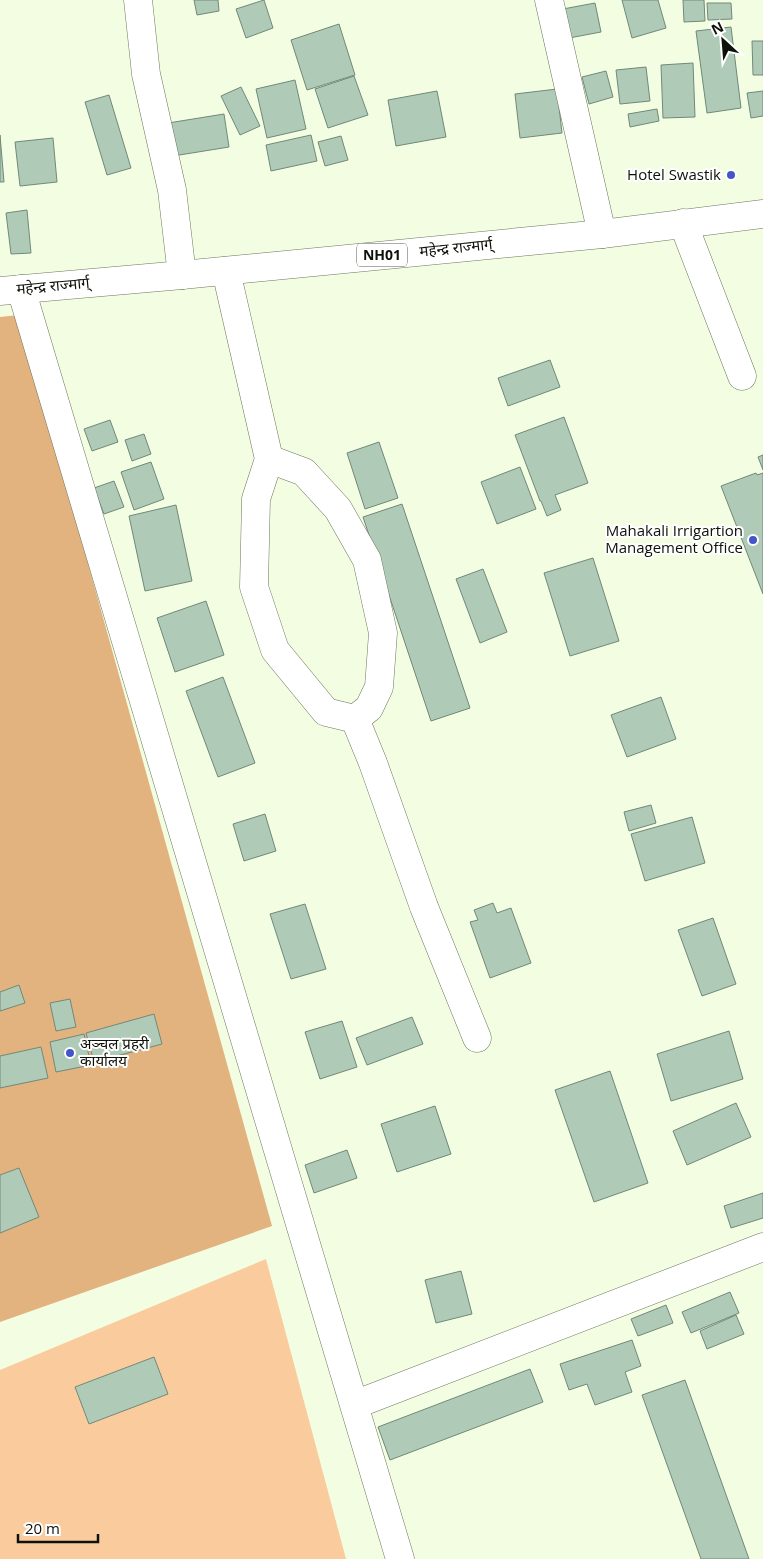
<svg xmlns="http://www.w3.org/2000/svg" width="763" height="1559" font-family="'Open Sans','Noto Sans Devanagari',sans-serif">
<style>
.green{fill:#facc9d}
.forest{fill:#e2b27f}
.building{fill:#b0cab8;stroke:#708978}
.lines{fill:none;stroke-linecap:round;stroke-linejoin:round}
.minor-casing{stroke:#6d775f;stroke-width:29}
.highway-casing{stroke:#6d775f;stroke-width:29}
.minor{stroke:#fff;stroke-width:28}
.highway{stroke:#fff;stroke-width:28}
.poi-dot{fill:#4455ca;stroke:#fff;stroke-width:2}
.labels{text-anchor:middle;stroke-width:4;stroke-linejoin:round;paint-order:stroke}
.shield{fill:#fff;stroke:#565852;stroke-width:1}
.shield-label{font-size:14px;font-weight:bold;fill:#0d1108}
.poi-label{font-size:15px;fill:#0d1108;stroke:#fff;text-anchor:end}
.street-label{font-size:15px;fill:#0d1108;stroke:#fff}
</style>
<rect width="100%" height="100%" fill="#f2fde2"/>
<!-- green -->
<path class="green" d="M 266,1259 L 346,1559 L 0,1559 L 0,1370 Z"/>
<!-- forest -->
<path class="forest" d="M 19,315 L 272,1226 L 0,1322 L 0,317 Z"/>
<!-- building -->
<path class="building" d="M 194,0 L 218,0 L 219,11 L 197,15 Z
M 264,0 L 273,28 L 246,38 L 236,9 Z
M 622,0 L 658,0 L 666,28 L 632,38 Z
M 683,0 L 704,0 L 705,21 L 684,22 Z
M 595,3 L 601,32 L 569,38 L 563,9 Z
M 707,3 L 731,3 L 732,19 L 708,20 Z
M 339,24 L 355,75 L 307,90 L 291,40 Z
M 731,27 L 741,108 L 707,113 L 696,31 Z
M 752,41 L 763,41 L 763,75 L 753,75 Z
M 693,63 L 695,117 L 663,118 L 661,65 Z
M 646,67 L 650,101 L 620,104 L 616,70 Z
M 606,71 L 613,97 L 589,104 L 582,77 Z
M 354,76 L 368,115 L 328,128 L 315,89 Z
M 295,80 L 306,129 L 267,138 L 256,89 Z
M 241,87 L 260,126 L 240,135 L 221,96 Z
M 557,89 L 562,133 L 520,138 L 515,94 Z
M 437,91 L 446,137 L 396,146 L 388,100 Z
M 763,91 L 763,116 L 751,118 L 747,93 Z
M 109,95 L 131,168 L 107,175 L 85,102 Z
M 657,109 L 659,121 L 630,127 L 628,114 Z
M 224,114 L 229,147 L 167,157 L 162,124 Z
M 0,135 L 4,182 L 0,182 Z
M 311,135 L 317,161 L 271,171 L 266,145 Z
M 341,136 L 348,160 L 325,166 L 318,142 Z
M 53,138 L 57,182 L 20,186 L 15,142 Z
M 27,210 L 31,253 L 11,254 L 6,213 Z
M 550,360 L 560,387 L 508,406 L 498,378 Z
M 564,417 L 588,483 L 555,495 L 561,510 L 547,516 L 541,501 L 540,501 L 515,435 Z
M 110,420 L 118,442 L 92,451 L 84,429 Z
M 144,434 L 151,454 L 132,461 L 125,440 Z
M 379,442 L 398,498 L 365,509 L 347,453 Z
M 763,455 L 763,470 L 758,457 Z
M 151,462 L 164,499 L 134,510 L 121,472 Z
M 520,467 L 536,509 L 497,524 L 481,482 Z
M 756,473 L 757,475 L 763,473 L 763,594 L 721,486 Z
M 114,481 L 124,507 L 104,514 L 94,488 Z
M 402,504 L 470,708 L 431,721 L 363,517 Z
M 176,505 L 192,581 L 145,591 L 129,516 Z
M 593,558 L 619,641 L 570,656 L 544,573 Z
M 483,569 L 507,632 L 480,643 L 456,579 Z
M 206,601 L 224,655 L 175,672 L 157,618 Z
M 223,677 L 255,763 L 218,777 L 186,691 Z
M 661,697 L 676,739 L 627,757 L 611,715 Z
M 651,805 L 656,823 L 629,831 L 624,812 Z
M 265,814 L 276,851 L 244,861 L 233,824 Z
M 692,817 L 705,863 L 645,881 L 631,834 Z
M 493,903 L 497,913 L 511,908 L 531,963 L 490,978 L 470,922 L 478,920 L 474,910 Z
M 305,904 L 326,969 L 291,979 L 270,914 Z
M 713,918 L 736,984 L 702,996 L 678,930 Z
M 19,985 L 25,1003 L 0,1011 L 0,992 Z
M 70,999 L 76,1027 L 56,1031 L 50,1003 Z
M 154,1014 L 162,1044 L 94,1062 L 86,1033 Z
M 412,1017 L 423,1044 L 367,1065 L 356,1038 Z
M 342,1021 L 357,1067 L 320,1079 L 305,1032 Z
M 729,1031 L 743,1079 L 671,1101 L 657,1054 Z
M 84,1034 L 91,1065 L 56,1072 L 50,1042 Z
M 41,1047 L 48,1078 L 0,1088 L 0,1056 Z
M 610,1071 L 648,1183 L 594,1202 L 555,1090 Z
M 736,1103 L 751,1137 L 687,1165 L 673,1131 Z
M 435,1106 L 451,1154 L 397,1172 L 381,1124 Z
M 347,1150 L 357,1178 L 314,1193 L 305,1165 Z
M 19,1168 L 39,1217 L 0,1233 L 0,1175 Z
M 763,1193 L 763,1218 L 731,1228 L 724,1206 Z
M 461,1271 L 472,1314 L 436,1323 L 425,1280 Z
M 730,1292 L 739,1313 L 691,1333 L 682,1312 Z
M 666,1305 L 673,1323 L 638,1336 L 631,1319 Z
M 736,1315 L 744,1334 L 707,1349 L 700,1331 Z
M 632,1340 L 641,1366 L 625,1372 L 632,1392 L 595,1405 L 587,1384 L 569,1390 L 560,1364 Z
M 154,1357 L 168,1394 L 89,1424 L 75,1387 Z
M 530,1369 L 543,1402 L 390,1460 L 378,1427 Z
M 685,1380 L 749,1559 L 701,1559 L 642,1395 Z"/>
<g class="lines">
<!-- minor casing -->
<g class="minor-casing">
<path id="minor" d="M 138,0 L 146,74 L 172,190 L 182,275
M 549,0 L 602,234
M 683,223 L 742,376
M 226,271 L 269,459 L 256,499 L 254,587 L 275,650 L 326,712 L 355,719 L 373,763 L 424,907 L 477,1038
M 21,289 L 400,1559
M 269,459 L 304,472 L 338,509 L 367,560 L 383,633 L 379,687 L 369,708 L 355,719
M 354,1405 L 763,1247"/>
</g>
<!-- highway casing -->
<g class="highway-casing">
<path id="highway" d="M 0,291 L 182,275 L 602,234 L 763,214"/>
</g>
<!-- minor -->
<use href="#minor" class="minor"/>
<!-- highway -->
<use href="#highway" class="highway"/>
</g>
<!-- markers -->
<g class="poi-dot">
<circle cx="731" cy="175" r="5"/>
<circle cx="753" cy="540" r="5"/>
<circle cx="70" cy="1053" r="5"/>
</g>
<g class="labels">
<!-- shield labels -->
<rect class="shield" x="357" y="243.5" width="50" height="23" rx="4"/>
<g class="shield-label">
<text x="382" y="260">NH01</text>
</g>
<!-- poi labels -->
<g class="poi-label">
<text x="721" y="180">Hotel Swastik</text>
<text x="743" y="536">Mahakali Irrigartion<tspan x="743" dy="17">Management Office</tspan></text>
<text x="80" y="1049" text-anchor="start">अञ्चल प्रहरी<tspan x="80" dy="17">कार्यालय</tspan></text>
</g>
<!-- street labels -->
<g class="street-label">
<text transform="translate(456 248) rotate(-6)" y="5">महेन्द्र राज्मार्ग्</text>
<text transform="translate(53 286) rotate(-5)" y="5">महेन्द्र राज्मार्ग्</text>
</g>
</g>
<!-- north arrow -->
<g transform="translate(723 40) rotate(334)" stroke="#ffffff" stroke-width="4" paint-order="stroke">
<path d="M0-4L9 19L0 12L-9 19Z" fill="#0d1108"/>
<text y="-8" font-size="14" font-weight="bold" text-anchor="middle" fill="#0d1108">N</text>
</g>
<!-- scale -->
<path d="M18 1534v8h80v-8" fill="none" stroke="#0d1108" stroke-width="2.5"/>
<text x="25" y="1534" font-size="15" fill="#0d1108" stroke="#ffffff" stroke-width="4" paint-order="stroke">20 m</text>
</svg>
